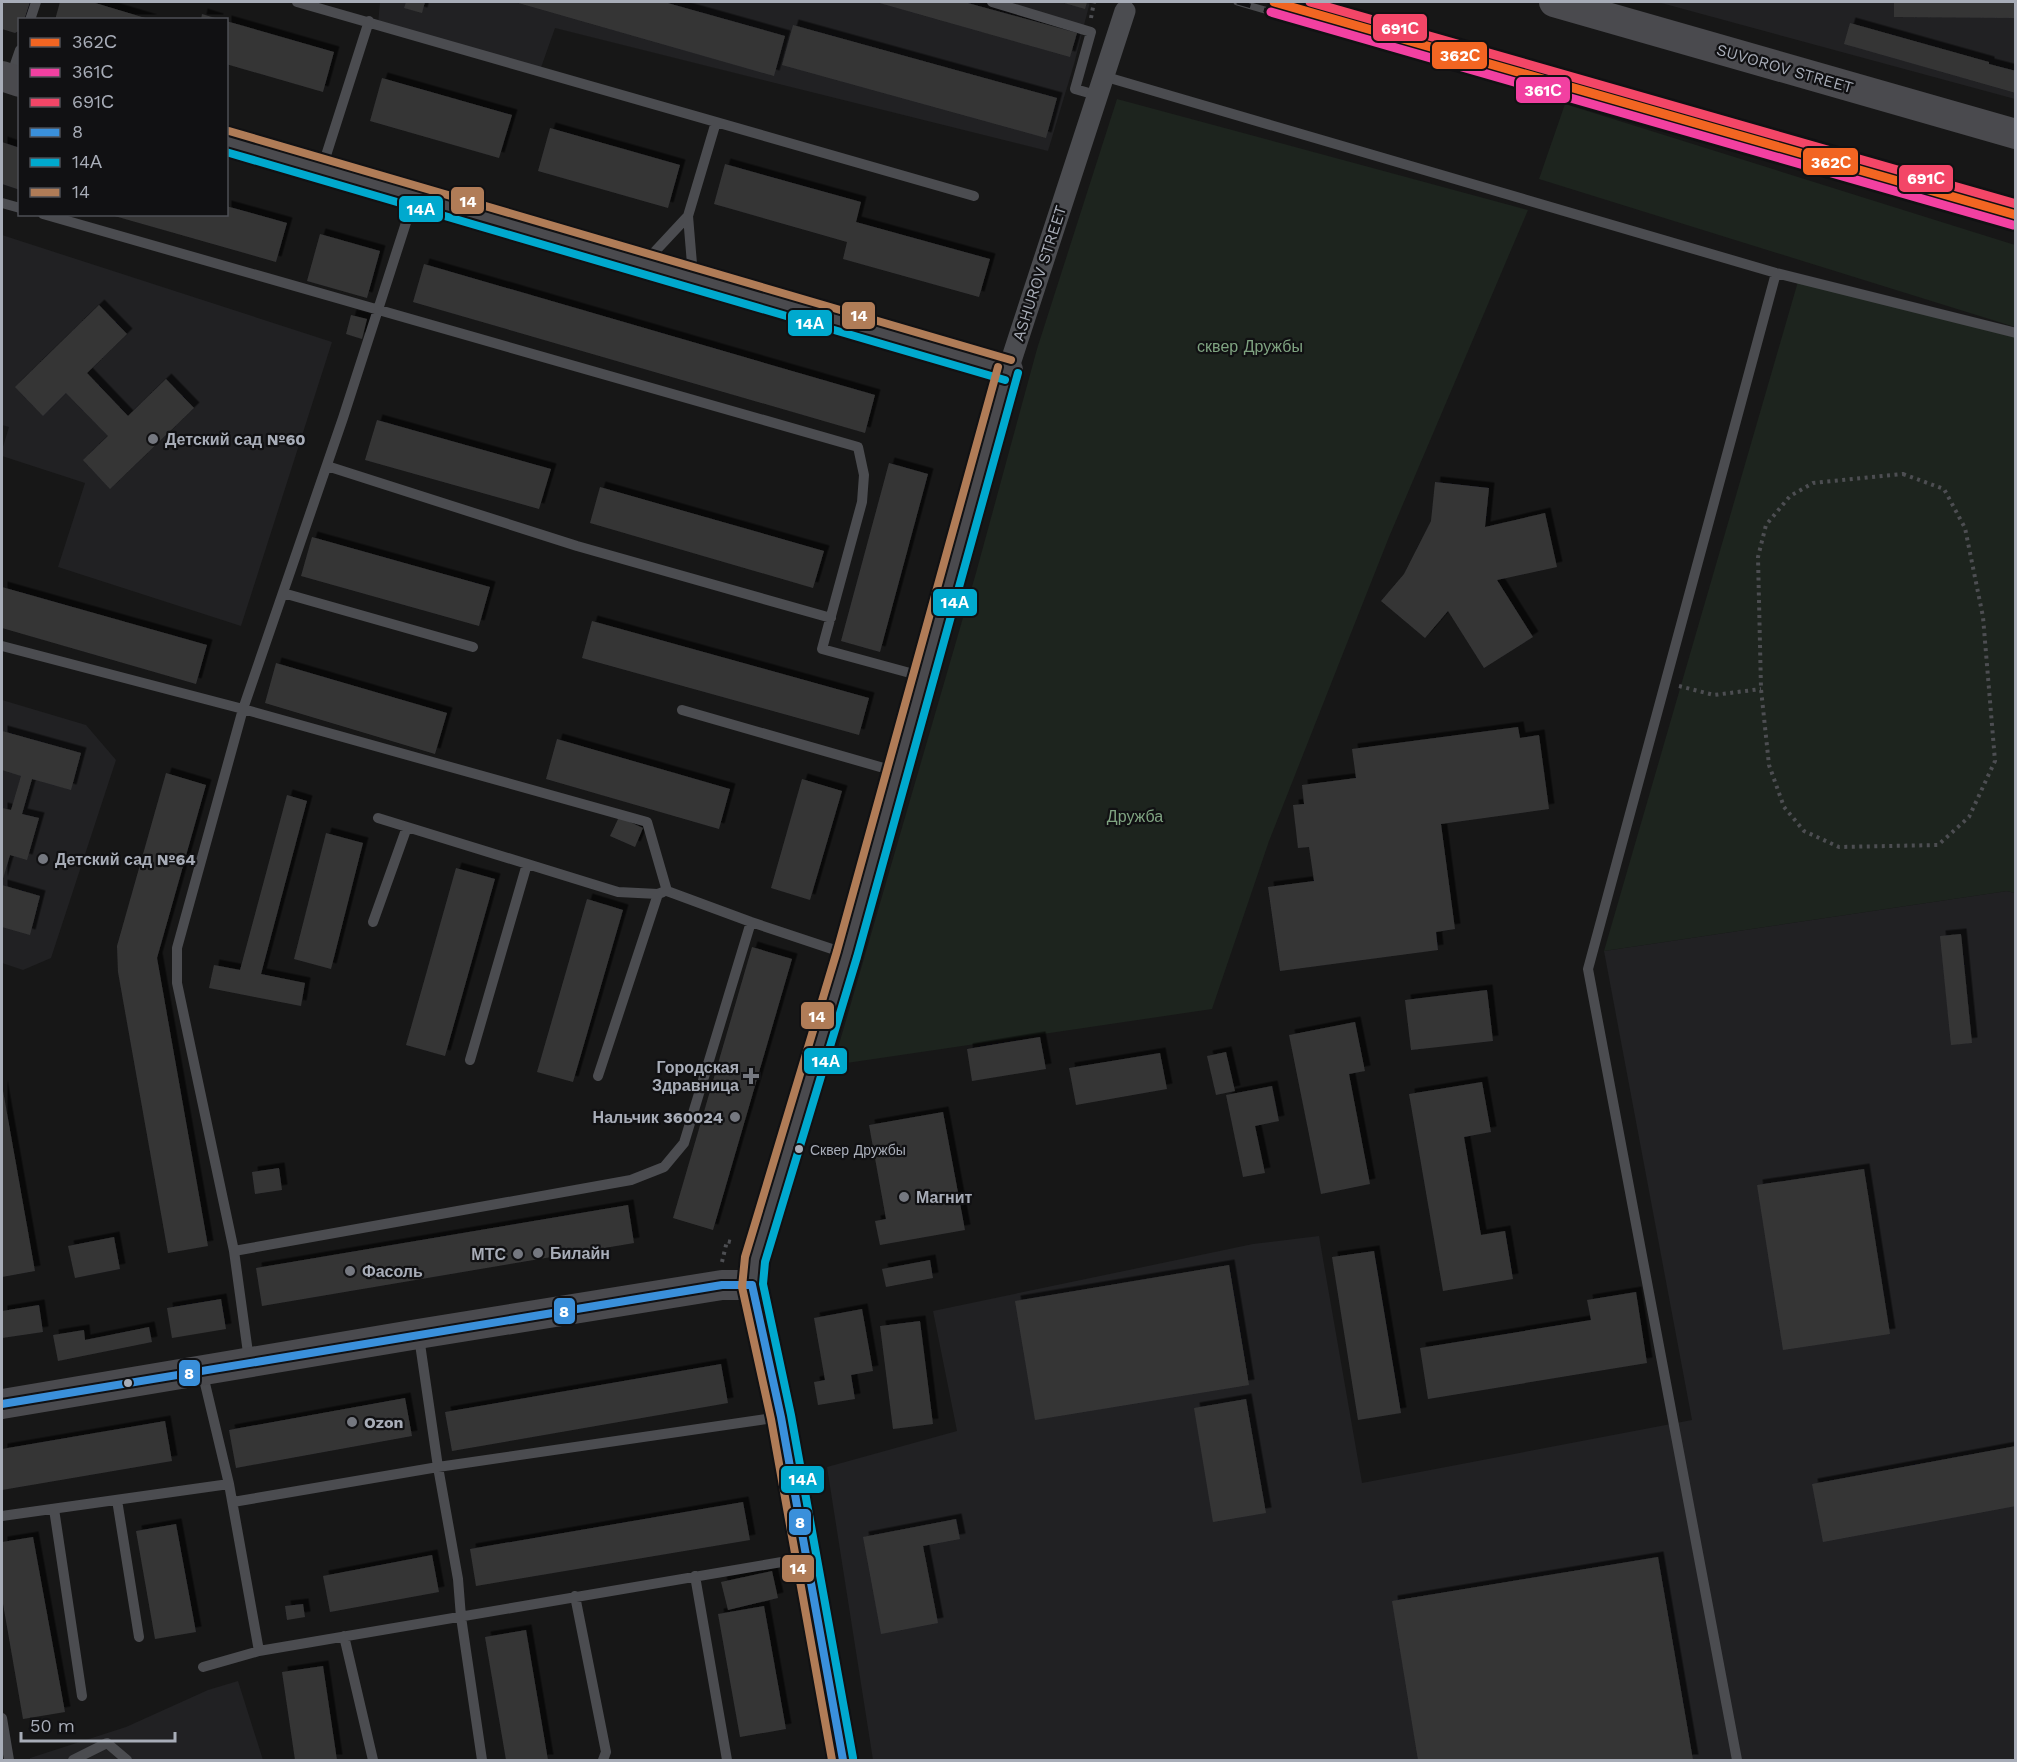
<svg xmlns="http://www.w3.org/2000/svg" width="2017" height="1762" font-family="'Work Sans',sans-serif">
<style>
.built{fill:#212123}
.green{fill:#1d241e}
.building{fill:#353536;filter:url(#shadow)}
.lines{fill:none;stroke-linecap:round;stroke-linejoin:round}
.path{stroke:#4d4e52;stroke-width:4;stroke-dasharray:3 4.5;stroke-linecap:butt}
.lane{stroke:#4b4c50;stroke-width:10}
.street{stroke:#4b4c50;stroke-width:21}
.secondary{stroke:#4a4a4e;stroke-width:30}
.rail-casing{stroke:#4b4c4f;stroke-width:7}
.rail{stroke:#111113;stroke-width:4.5;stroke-dasharray:14;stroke-linecap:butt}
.bus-1-casing{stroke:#111113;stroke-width:12}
.bus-2-casing{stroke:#111113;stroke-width:12}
.bus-3-casing{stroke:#111113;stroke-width:12}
.bus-1{stroke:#3a90db;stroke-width:8}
.bus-2{stroke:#00a9ce;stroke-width:8}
.bus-3{stroke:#b07c57;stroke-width:8}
.rail-1-casing{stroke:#111113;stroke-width:14}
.rail-2-casing{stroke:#111113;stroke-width:14}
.rail-3-casing{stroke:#111113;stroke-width:14}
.rail-1{stroke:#f26522;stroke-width:9}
.rail-2{stroke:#f240a1;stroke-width:9}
.rail-3{stroke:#f34667;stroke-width:9}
.poi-dot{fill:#757880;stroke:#111113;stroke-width:2}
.bus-dot{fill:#a8adb8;stroke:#111113;stroke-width:2}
.labels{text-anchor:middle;stroke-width:4.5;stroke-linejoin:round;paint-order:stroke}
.bus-label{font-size:14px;fill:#a8adb8;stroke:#111113;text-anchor:start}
.street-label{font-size:16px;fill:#a8adb8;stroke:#111113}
.park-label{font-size:16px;fill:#7fa381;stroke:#111113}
.poi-label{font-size:16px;font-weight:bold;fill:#a8adb8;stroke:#111113;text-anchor:start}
.line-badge{stroke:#111113;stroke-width:2}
.badge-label{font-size:16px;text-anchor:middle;font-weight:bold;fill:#fff}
</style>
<defs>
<filter id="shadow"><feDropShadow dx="5.5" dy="-5.5" stdDeviation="0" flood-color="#0009"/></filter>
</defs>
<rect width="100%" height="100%" fill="#171717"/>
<!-- built -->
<path class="built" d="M 380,2 L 1090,2 L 1074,64 L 1048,151 L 555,28 L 538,76 L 378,24 Z
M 1657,2 L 2015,2 L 2015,99 L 1665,4 Z
M 2,235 L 332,342 L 241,626 L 58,567 L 85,483 L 2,456 L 2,450 L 9,427 L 2,425 Z
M 2,700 L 86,725 L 116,760 L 51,958 L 23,970 L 2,963 Z
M 2007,891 L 2015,893 L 2015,1760 L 873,1760 L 827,1467 L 957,1431 L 933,1311 L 1253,1244 L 1319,1236 L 1362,1483 L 1692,1420 L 1604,951 Z
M 238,1681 L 263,1760 L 30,1760 L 30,1758 L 126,1727 L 208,1690 Z"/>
<!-- green -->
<path class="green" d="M 1117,99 L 1528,210 L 1389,537 L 1351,633 L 1269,841 L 1212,1009 L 833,1065 L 976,573 L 1037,349 Z
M 1565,104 L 2015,245 L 2015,327 L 1539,179 Z
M 1799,278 L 2015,333 L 2015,893 L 2007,891 L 1604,951 Z"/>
<!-- building -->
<path class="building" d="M 2,2 L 30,2 L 24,20 L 20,20 L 20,30 L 15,33 L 2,29 Z
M 60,2 L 92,2 L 152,20 L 55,20 Z
M 406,2 L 425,2 L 422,13 L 404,8 Z
M 515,2 L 664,2 L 785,36 L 774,76 Z
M 876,2 L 964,2 L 1077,33 L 1070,57 Z
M 1061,2 L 1087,2 L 1085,9 Z
M 1894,2 L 2016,2 L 2016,18 L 1894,17 Z
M 202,14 L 218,19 L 218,20 L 201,20 Z
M 226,21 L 334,52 L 323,92 L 226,64 Z
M 1850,23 L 1989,62 L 1989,64 L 2016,71 L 2016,93 L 1844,44 Z
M 793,25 L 1057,98 L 1046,138 L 782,65 Z
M 382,78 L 512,115 L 499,158 L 370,121 Z
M 550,128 L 680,165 L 668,208 L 538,171 Z
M 2,142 L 20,148 L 20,190 L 2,184 Z
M 725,164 L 861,202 L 856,222 L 990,259 L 979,297 L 843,259 L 847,242 L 714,204 Z
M 226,206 L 287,223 L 276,262 L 111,215 L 226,214 Z
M 320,234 L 380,251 L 367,298 L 307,281 Z
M 424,264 L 875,395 L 865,433 L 413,302 Z
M 99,305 L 127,334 L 87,373 L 128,416 L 166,379 L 194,408 L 110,489 L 83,460 L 108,436 L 66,393 L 43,416 L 15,387 Z
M 351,315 L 367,319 L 362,339 L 346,334 Z
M 377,420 L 551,469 L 539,509 L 365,460 Z
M 889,463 L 928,474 L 880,652 L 841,641 Z
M 1435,482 L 1489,488 L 1485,527 L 1545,513 L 1557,567 L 1497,580 L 1533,637 L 1484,668 L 1448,611 L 1425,638 L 1381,601 L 1404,574 L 1431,521 Z
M 600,487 L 824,551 L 813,588 L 590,523 Z
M 312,537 L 490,587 L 479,626 L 301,576 Z
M 2,587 L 207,645 L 196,684 L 2,628 Z
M 592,621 L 869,698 L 859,735 L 582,658 Z
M 276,663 L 447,713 L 435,754 L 265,703 Z
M 1518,727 L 1520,738 L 1539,735 L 1549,809 L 1441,824 L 1455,929 L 1436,932 L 1438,950 L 1280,971 L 1268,887 L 1314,881 L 1309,847 L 1298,848 L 1293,805 L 1304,804 L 1302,785 L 1356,778 L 1352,749 Z
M 2,731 L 81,753 L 71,790 L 32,779 L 22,814 L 39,818 L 27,860 L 10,855 L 2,882 L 2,808 L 11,810 L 21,776 L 2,770 Z
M 557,739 L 730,789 L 719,829 L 546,779 Z
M 166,773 L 206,785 L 157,958 L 208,1246 L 168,1253 L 118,972 L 117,946 Z
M 802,779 L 842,791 L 810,900 L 771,888 Z
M 287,795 L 307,801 L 261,974 L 305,983 L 301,1006 L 209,988 L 214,965 L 240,970 Z
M 619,817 L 643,828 L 635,847 L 610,836 Z
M 326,833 L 363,843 L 331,969 L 294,959 Z
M 456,868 L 495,879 L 445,1056 L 406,1045 Z
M 2,885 L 40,896 L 30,935 L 2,927 Z
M 587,899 L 623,910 L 573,1082 L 537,1072 Z
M 1961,934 L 1972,1043 L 1951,1045 L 1940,936 Z
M 752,947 L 792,959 L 713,1230 L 673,1218 Z
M 1487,990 L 1493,1041 L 1411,1050 L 1405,1000 Z
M 1355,1022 L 1365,1071 L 1349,1074 L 1370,1184 L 1321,1194 L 1289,1035 Z
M 1040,1037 L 1046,1069 L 972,1081 L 967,1049 Z
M 1226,1052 L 1235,1091 L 1216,1095 L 1207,1056 Z
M 1160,1053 L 1167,1089 L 1076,1105 L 1069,1068 Z
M 1482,1082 L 1491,1132 L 1464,1137 L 1481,1235 L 1505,1231 L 1513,1279 L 1443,1291 L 1409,1094 Z
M 2,1085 L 35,1271 L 2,1277 Z
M 1272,1086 L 1279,1121 L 1255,1126 L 1265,1173 L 1243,1177 L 1226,1095 Z
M 943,1112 L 965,1230 L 880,1245 L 875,1221 L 886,1219 L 869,1125 Z
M 279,1168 L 282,1190 L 255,1194 L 252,1172 Z
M 1864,1169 L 1890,1334 L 1783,1350 L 1757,1185 Z
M 628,1205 L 634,1243 L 262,1306 L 256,1268 Z
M 114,1237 L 120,1269 L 75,1278 L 68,1246 Z
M 1374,1251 L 1401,1413 L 1358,1420 L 1332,1257 Z
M 930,1260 L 933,1278 L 886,1287 L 882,1269 Z
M 1229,1265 L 1249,1385 L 1035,1420 L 1015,1301 Z
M 1636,1292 L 1647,1363 L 1428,1399 L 1420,1348 L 1591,1320 L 1587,1300 Z
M 221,1299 L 226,1329 L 172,1338 L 167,1308 Z
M 39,1305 L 43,1332 L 2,1338 L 2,1311 Z
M 862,1309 L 873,1371 L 851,1375 L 855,1399 L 818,1405 L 814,1382 L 825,1380 L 814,1318 Z
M 920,1321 L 933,1424 L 893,1429 L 880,1326 Z
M 149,1327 L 152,1342 L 58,1361 L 53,1335 L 84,1330 L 85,1340 Z
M 721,1364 L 728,1403 L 452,1451 L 445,1412 Z
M 405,1398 L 412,1436 L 236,1468 L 229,1430 Z
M 1246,1399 L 1266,1513 L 1213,1522 L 1194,1408 Z
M 165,1421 L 172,1461 L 2,1490 L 2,1449 Z
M 2016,1446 L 2016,1506 L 1823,1542 L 1812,1484 Z
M 743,1502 L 750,1540 L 476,1586 L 470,1549 Z
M 956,1519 L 960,1539 L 923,1546 L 938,1623 L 881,1634 L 863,1537 Z
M 176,1524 L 196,1632 L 155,1639 L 136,1531 Z
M 33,1537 L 65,1712 L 23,1719 L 2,1598 L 2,1542 Z
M 432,1555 L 439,1592 L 330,1612 L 323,1576 Z
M 1658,1557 L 1693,1760 L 1418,1760 L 1392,1601 Z
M 772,1571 L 778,1598 L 728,1610 L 721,1582 Z
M 303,1604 L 305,1617 L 287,1620 L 285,1606 Z
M 764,1606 L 786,1729 L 740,1737 L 718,1614 Z
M 526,1630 L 548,1760 L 506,1760 L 491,1672 L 485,1637 Z
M 323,1666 L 337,1760 L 295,1760 L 282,1672 Z"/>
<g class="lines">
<!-- path -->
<path class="path" d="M 1091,18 L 1094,2
M 1903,474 L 1944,489 L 1965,528 L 1983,617 L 1995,761 L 1969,817 L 1938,845 L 1839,847 L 1804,831 L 1784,807 L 1769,765 L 1761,689 L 1758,557 L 1766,525 L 1790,496 L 1813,483 Z
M 1679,686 L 1714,695 L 1761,689
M 722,1262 L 727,1241 L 735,1243"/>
<!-- lane -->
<path class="lane" d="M 297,2 L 974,196
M 992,2 L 1091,32 L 1075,89 L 1096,95
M 30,20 L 36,2
M 11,76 L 20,50
M 1103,76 L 1776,273 L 2016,333
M 322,168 L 369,21
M 414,198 L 343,418 L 243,709 L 647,822 L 667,891 L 751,922 L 844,953
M 2,203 L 20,208
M 43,214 L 858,447 L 864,475 L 862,502 L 822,649 L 921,676
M 688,216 L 693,276
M 647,260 L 688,216 L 716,122
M 327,466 L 577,546 L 831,618
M 283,593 L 473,647
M 2,646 L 243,709 L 177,948 L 177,983 L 234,1251 L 249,1360
M 682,710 L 894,771
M 378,818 L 618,892 L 658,894
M 373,922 L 407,827
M 470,1060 L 527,864
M 598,1076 L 658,894 L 663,892
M 234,1251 L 631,1180 L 664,1167 L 684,1143 L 751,922
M 419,1337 L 438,1467 L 458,1579 L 461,1617 L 482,1760
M 202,1371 L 229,1484
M 117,1500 L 139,1637
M 233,1502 L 438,1467 L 780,1417
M 54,1509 L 82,1696
M 2,1516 L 229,1484 L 259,1651 L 805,1558
M 695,1576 L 727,1760
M 575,1596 L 606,1752 L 603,1760
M 344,1636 L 373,1760
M 203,1667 L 259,1651
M 2,1718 L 9,1760
M 73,1760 L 107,1743 L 127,1760
M 1737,1760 L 1588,969 L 1776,273"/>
<!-- street -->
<path class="street" d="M 1008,370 L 1125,11"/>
<!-- secondary -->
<path class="secondary" d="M 1554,2 L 2016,134
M 2,76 L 20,82
M 226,141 L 1008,370 L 847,954 L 755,1260 L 752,1285 L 781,1417 L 843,1760
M 2,1404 L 418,1334 L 722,1285 L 752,1285"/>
<!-- rail casing -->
<g class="rail-casing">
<path id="rail" d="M 1237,2 L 2016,226"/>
</g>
<!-- rail -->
<use href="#rail" class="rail"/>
<!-- bus-1 casing -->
<g class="bus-1-casing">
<path id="bus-1" d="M 752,1285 L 781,1417 L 843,1760
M 2,1404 L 722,1285 L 752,1285"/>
</g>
<!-- bus-2 casing -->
<g class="bus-2-casing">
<path id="bus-2" d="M 226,152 L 1005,380
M 853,1758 L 791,1415 L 763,1284 L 765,1262 L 857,957 L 1018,373"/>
</g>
<!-- bus-3 casing -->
<g class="bus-3-casing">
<path id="bus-3" d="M 229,131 L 1011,360
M 832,1760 L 771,1419 L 742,1287 L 745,1257 L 837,951 L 998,367"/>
</g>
<!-- bus-1 -->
<use href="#bus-1" class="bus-1"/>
<!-- bus-2 -->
<use href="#bus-2" class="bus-2"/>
<!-- bus-3 -->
<use href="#bus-3" class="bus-3"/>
<!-- rail-1 casing -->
<g class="rail-1-casing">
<path id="rail-1" d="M 1274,2 L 2016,215"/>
</g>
<!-- rail-2 casing -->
<g class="rail-2-casing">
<path id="rail-2" d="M 1271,12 L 2013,225"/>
</g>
<!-- rail-3 casing -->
<g class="rail-3-casing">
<path id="rail-3" d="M 1310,2 L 2016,204"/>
</g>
<!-- rail-1 -->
<use href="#rail-1" class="rail-1"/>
<!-- rail-2 -->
<use href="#rail-2" class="rail-2"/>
<!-- rail-3 -->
<use href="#rail-3" class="rail-3"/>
</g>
<!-- markers -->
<g class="poi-dot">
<circle cx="153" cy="439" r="6"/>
<circle cx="43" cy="859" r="6"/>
<path d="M748 1067h6v6h6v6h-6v6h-6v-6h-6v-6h6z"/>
<circle cx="735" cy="1117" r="6"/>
<circle cx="904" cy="1197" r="6"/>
<circle cx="538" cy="1253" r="6"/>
<circle cx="518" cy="1254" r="6"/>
<circle cx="350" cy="1271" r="6"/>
<circle cx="352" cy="1422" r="6"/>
</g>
<g class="bus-dot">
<circle cx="799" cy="1149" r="5"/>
<circle cx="128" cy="1383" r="5"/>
</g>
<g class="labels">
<!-- bus labels -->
<g class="bus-label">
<text x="810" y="1155">Сквер Дружбы</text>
</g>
<!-- street labels -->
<g class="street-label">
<text transform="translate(1785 68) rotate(16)" y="6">SUVOROV STREET</text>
<text transform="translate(1039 273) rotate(-72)" y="6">ASHUROV STREET</text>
</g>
<!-- park labels -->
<g class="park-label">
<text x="1250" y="352">сквер Дружбы</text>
<text x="1135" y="822">Дружба</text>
</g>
<!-- poi labels -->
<g class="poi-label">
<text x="165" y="445">Детский сад №60</text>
<text x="55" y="865">Детский сад №64</text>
<text x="739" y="1073" text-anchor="end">Городская<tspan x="739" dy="18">Здравница</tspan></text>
<text x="723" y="1123" text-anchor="end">Нальчик 360024</text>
<text x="916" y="1203">Магнит</text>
<text x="550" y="1259">Билайн</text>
<text x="506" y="1260" text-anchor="end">МТС</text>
<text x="362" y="1277">Фасоль</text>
<text x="364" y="1428">Ozon</text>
</g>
</g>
<g class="line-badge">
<rect x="1372" y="13" width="56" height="29" rx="6" fill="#f34667"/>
<rect x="1431" y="41" width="57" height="29" rx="6" fill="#f26522"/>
<rect x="1515" y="76" width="56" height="28" rx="6" fill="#f240a1"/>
<rect x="1802" y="147" width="57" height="29" rx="6" fill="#f26522"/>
<rect x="1898" y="164" width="56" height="29" rx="6" fill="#f34667"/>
<rect x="450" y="186" width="35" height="29" rx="6" fill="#b07c57"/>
<rect x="398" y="195" width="46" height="28" rx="6" fill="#00a9ce"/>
<rect x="841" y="301" width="35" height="29" rx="6" fill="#b07c57"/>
<rect x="787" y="309" width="46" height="28" rx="6" fill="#00a9ce"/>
<rect x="932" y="588" width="46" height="29" rx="6" fill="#00a9ce"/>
<rect x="800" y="1001" width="35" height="29" rx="6" fill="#b07c57"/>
<rect x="803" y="1047" width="45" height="28" rx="6" fill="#00a9ce"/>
<rect x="553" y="1297" width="23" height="28" rx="6" fill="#3a90db"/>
<rect x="178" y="1359" width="23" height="28" rx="6" fill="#3a90db"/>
<rect x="780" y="1465" width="45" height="29" rx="6" fill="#00a9ce"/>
<rect x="788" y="1508" width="24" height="28" rx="6" fill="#3a90db"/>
<rect x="781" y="1554" width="34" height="29" rx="6" fill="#b07c57"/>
</g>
<g class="badge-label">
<text x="1400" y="34">691С</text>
<text x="1460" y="61">362С</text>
<text x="1543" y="96">361С</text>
<text x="1831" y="168">362С</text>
<text x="1926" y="184">691С</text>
<text x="468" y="207">14</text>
<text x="421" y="215">14А</text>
<text x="859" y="321">14</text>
<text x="810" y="329">14А</text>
<text x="955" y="608">14А</text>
<text x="817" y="1022">14</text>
<text x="826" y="1067">14А</text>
<text x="564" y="1317">8</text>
<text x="189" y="1379">8</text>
<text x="803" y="1485">14А</text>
<text x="800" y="1528">8</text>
<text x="798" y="1574">14</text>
</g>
<!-- border -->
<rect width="2017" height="1762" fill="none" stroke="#a8adb8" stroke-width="6"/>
<!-- legend -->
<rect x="18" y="18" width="210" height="198" fill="#111113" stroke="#4d4f55" stroke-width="1.5"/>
<rect x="30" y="38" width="30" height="9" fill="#f26522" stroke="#4d4f55" stroke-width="1.5"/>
<text x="72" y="48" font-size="18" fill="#a8adb8">362С</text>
<rect x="30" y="68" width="30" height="9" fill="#f240a1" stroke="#4d4f55" stroke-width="1.5"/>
<text x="72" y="78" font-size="18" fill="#a8adb8">361С</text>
<rect x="30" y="98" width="30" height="9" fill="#f34667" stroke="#4d4f55" stroke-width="1.5"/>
<text x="72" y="108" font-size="18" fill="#a8adb8">691С</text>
<rect x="30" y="128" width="30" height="9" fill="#3a90db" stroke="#4d4f55" stroke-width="1.5"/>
<text x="72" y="138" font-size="18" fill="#a8adb8">8</text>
<rect x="30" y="158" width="30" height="9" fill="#00a9ce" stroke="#4d4f55" stroke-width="1.5"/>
<text x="72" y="168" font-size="18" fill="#a8adb8">14А</text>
<rect x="30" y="188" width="30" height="9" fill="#b07c57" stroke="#4d4f55" stroke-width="1.5"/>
<text x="72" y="198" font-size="18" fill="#a8adb8">14</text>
<!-- scale -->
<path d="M21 1732v9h154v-9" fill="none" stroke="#a8adb8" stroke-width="3"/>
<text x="30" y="1732" font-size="18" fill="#a8adb8" stroke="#111113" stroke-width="4.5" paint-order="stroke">50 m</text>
</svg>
